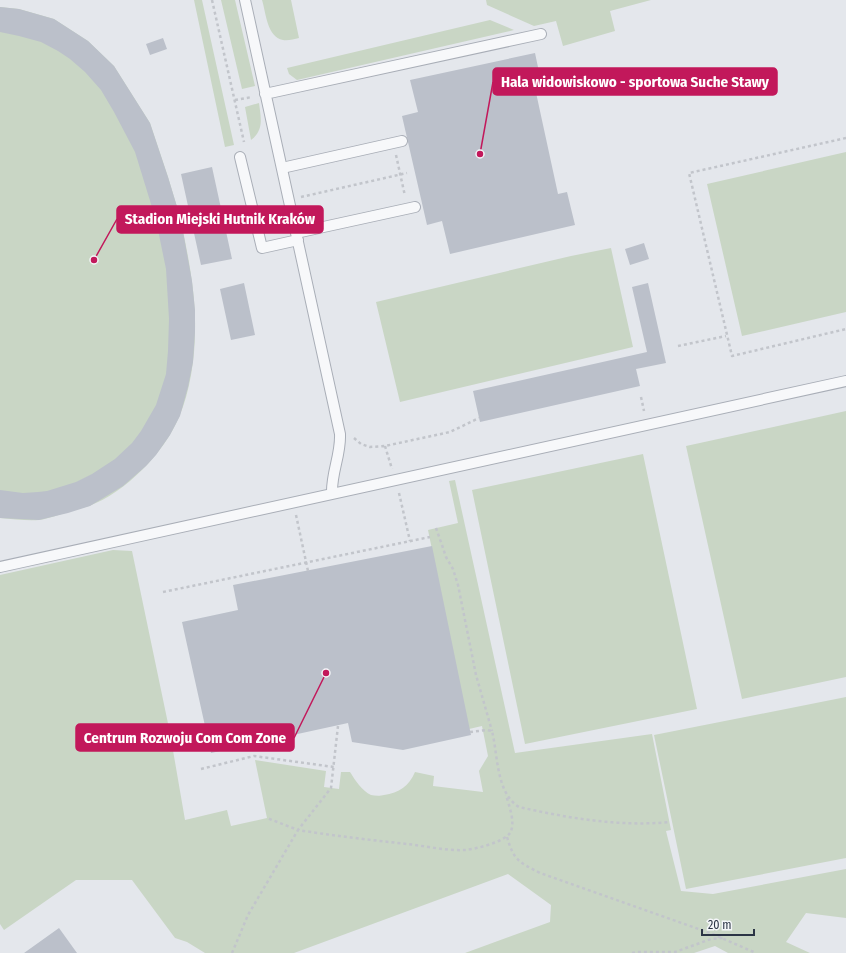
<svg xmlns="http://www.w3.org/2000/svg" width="846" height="953" font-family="'Fira Sans Condensed',sans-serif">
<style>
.green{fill:#c9d6c5}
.building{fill:#bbc0ca}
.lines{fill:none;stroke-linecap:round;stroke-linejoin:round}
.lane-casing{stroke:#a9aeb7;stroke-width:12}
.path{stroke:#c2c5cb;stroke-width:2.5;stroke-dasharray:3 3;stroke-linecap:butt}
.lane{stroke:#f7f8fa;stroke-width:10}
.leader{fill:none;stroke:#c2185b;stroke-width:1.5}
.callout-dot{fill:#c2185b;stroke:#f4f6f9;stroke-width:1.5}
.callout{fill:#c2185b;stroke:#c2185b;stroke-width:1.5}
.callout-label{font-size:15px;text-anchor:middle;font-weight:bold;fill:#fff}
</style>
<rect width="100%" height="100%" fill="#e4e7ec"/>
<!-- green -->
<path class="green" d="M 194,0 L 202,0 L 234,145 L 225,147 Z
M 221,0 L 235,0 L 255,86 L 242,89 Z
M 262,0 L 291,0 L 299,38 C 294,39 288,41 283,40 C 267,37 266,13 262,0 Z
M 486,0 L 651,0 L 610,11 L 615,31 L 563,46 L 556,21 L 534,26 L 487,5 Z
M 0,7 L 19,9 L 54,19 L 88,41 L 114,66 L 150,123 L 168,177 L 178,210 L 181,226 L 182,226 C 189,260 196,296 195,331 C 195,357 190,392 179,417 C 164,453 126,492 89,506 C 82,508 75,510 68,512 C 59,514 49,519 39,520 C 27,521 13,519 0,518 Z
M 490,20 L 514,30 L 297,80 L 289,74 L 287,68 Z
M 259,103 C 261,118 264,130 251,140 L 245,107 Z
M 846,152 L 846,312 L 742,336 L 707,184 Z
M 611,248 L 633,347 L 400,402 L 376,302 L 571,256 Z
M 846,411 L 846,677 L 742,699 L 686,446 Z
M 643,454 L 697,709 L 525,744 L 472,490 Z
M 455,480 L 515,753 L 652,734 L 671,830 L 666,831 L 681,891 L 713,894 L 846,869 L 846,918 L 806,913 L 786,942 L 810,953 L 728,953 L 715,946 L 694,953 L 465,953 L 550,922 L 551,905 L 508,874 L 294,953 L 205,953 L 187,942 L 175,938 L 132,880 L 76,880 L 4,930 L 0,924 L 0,575 L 113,550 L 132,551 L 170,733 L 185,820 L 227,810 L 231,826 L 267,818 L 255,760 L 326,771 L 324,787 L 339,789 L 341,772 L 350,772 C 355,780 362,791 371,795 C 375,796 381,796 384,795 C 399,793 409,786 415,772 L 434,776 L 433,786 L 483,792 L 479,771 L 488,756 L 482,726 L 469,729 L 428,530 L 458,523 L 449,481 Z
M 846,697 L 846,858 L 686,889 L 654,735 Z"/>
<!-- building -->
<path class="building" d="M 0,7 L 19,9 L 54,19 L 88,41 L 114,66 L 150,123 L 168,177 L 178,210 L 155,217 L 135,152 L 114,112 L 101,90 L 85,72 L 70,59 L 58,51 L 41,42 L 19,36 L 0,32 Z
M 163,38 L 167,49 L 150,55 L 146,44 Z
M 535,53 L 542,86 L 535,88 L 558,194 L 567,192 L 575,225 L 450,254 L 442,221 L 427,225 L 402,116 L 418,112 L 410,80 Z
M 212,167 L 232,259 L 201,265 L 181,174 Z
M 182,226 L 192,281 L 195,310 L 195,332 L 193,362 L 188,387 L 180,416 L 170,435 L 156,455 L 146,466 L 123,486 L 90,506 L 68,513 L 39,520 L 0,518 L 0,490 L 23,493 L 38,492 L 47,491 L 76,482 L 92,474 L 115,459 L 132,443 L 141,431 L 156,405 L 166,374 L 168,351 L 169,319 L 166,269 L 158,230 Z
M 644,243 L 649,259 L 630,265 L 625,249 Z
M 244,283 L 255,335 L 231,340 L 220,289 Z
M 648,283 L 666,363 L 636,369 L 640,386 L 480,422 L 473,391 L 647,352 L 632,287 Z
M 432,546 L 471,735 L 403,750 L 352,742 L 348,723 L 211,753 L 182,622 L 238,610 L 233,585 Z
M 59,928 L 77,953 L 24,953 Z"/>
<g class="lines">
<!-- lane casing -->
<g class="lane-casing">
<path id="lane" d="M 245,0 L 340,434 C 341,455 331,473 332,494
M 265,94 L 541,34
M 240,157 L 262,248 L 298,240
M 282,168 L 402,141
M 296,233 L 415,207
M 0,567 L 846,381"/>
</g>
<!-- path -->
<path class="path" d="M 212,0 L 244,142
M 235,100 L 252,97
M 846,138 L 689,173 L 732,356 L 846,329
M 396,155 L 405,196
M 301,197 L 407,173
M 678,346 L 726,336
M 641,397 L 644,411
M 354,438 L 361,444 L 370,447 L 385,446 L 450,432 L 479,418
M 385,446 L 392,469
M 399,493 L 410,541
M 296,515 L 308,571
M 436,528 L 442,545 L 446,557 L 453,569 L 458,585 L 476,675 L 492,731
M 163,592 L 430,537
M 338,726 L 331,788 L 298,830 C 335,836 371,840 407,844 C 426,846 446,851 465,850 C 476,849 504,842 510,833 C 516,823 509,806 506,795
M 470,732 L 487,730 L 492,731 C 498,755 496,793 519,807 C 568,818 619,827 670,822
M 201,769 L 254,756 L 334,767
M 507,837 C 514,861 519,862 540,873 L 710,933 L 756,953
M 232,953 L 248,915 L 298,830 L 267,818
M 632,953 L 637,952 L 675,952 L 711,939 L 723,938"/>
<!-- lane -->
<use href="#lane" class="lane"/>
</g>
<!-- callouts -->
<path class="leader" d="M480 154L493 82M94 260L117 219M326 673L294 738"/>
<g class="callout-dot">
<circle cx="480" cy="154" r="4"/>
<circle cx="94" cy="260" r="4"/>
<circle cx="326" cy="673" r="4"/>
</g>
<g class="callout">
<rect x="493" y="68" width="284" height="27" rx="4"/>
<rect x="117" y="206" width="206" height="27" rx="4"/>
<rect x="76" y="724" width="218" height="27" rx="4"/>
</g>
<g class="callout-label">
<text x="635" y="87">Hala widowiskowo - sportowa Suche Stawy</text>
<text x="220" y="224">Stadion Miejski Hutnik Kraków</text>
<text x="185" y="743">Centrum Rozwoju Com Com Zone</text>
</g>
<!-- scale -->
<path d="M702 929v6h52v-6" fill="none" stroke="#2b3445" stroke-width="2"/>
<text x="708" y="929" font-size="12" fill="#2b3445" stroke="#f4f6f9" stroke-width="3" paint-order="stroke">20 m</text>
</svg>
